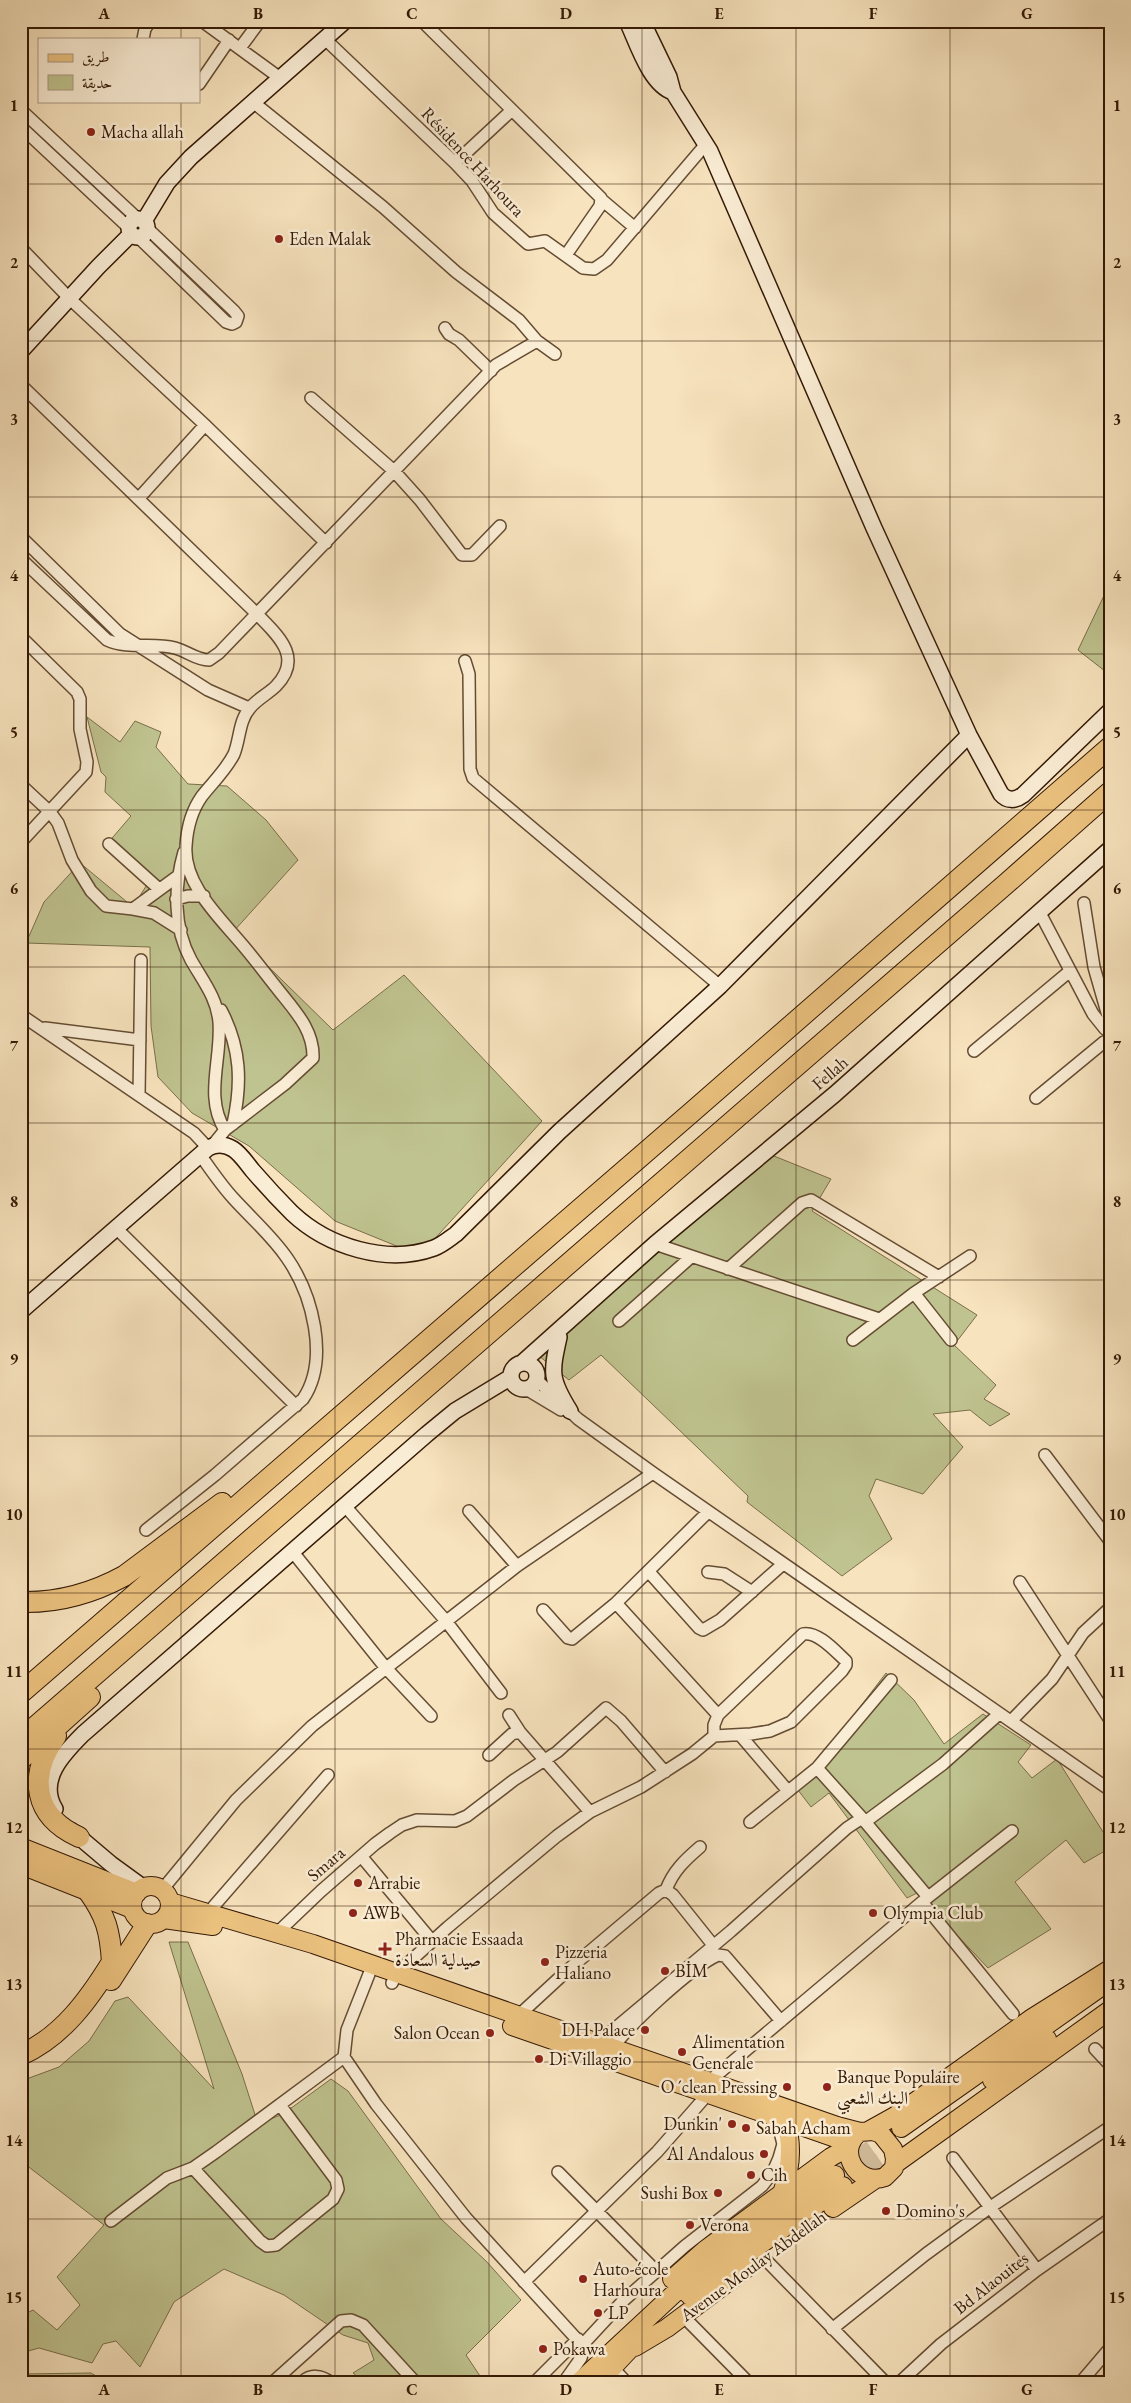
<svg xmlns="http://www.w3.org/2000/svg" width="1131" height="2403" font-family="'EB Garamond',Amiri,serif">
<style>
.green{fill:#bfc38f;stroke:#7a6e4a}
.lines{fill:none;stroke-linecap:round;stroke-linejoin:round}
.primary-tunnel{stroke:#d0bb99;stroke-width:18;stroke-dasharray:18 9;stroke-linecap:butt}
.street-casing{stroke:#654c32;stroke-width:14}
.secondary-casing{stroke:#341904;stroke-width:18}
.primary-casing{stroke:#341904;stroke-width:20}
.highway-casing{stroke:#341904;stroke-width:22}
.street{stroke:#faedd5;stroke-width:11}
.secondary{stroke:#faedd5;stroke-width:15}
.primary{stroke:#ecc27f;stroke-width:18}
.highway{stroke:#ecc27f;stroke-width:20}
.grid{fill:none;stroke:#341904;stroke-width:1;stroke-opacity:0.55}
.poi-dot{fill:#8f2418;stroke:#faedd5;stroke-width:2}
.labels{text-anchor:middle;stroke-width:5;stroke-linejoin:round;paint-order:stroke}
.poi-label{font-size:18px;fill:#341904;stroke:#faedd5;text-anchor:start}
.street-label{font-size:18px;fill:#341904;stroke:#faedd5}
.neatline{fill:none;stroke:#341904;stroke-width:2}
.grid-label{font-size:16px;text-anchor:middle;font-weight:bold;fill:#341904}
</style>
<rect width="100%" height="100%" fill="#f7e3be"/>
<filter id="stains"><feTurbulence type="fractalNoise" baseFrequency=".004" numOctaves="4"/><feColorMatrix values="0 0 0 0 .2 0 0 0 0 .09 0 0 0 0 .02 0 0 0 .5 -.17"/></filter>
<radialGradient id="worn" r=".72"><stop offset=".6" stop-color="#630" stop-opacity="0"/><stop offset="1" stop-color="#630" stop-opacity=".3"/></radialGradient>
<!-- green -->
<path class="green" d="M 1110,583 L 1110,675 L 1078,650 Z
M 87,717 L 120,742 L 135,721 L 161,732 L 156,747 L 188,784 L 227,786 L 266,820 L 298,860 L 233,932 L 333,1030 L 404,975 L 542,1121 L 430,1244 L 399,1247 L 335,1221 L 249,1146 L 192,1113 L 158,1077 L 151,1026 L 150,947 L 26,943 L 44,902 L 80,863 L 133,907 L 148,883 L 107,844 L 131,816 L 105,792 L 106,777 L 101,772 Z
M 769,1154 L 831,1179 L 812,1211 L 977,1315 L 954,1345 L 996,1385 L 984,1399 L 1010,1414 L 990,1426 L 970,1410 L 933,1414 L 963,1447 L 923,1494 L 876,1479 L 869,1496 L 892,1539 L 842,1576 L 747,1502 L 748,1496 L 601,1355 L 569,1380 L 534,1352 Z
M 886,1673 L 914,1700 L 944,1744 L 983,1714 L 1031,1745 L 1018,1762 L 1032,1778 L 1057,1759 L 1110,1843 L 1110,1848 L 1084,1863 L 1066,1840 L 1015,1882 L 1051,1929 L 988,1968 L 917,1893 L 907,1898 L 829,1793 L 811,1807 L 791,1781 L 818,1762 Z
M 169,1942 L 188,1942 L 242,2074 L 258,2124 L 283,2114 L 331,2079 L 348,2091 L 441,2219 L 486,2261 L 521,2300 L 466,2355 L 484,2382 L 364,2382 L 353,2373 L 374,2360 L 368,2343 L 343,2335 L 284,2295 L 224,2269 L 174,2302 L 140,2367 L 116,2341 L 103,2344 L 92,2363 L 39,2348 L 21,2353 L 21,2316 L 33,2310 L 57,2330 L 80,2305 L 57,2277 L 104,2225 L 21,2161 L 21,2081 L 59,2067 L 89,2041 L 115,2001 L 128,1997 L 214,2089 Z
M 91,2373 L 106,2382 L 21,2382 L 21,2374 Z"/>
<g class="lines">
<!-- primary-tunnel -->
<path class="primary-tunnel" d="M 835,2175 L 901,2128
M 843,2186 L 909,2141"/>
<!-- street casing -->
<g class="street-casing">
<path id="street" d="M 202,21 L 280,78
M 422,21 L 601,198 L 600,206 L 566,255
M 143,39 L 145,29 L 150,21
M 325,39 L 455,163 L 472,181 L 493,213 L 528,244 L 545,241 L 583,268 L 594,269 L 607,260 L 706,144
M 240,48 L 260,21
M 199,84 L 229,40
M 253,102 L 383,207 L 456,272 L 519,320 L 537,341 L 555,354
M 21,110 L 138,219
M 21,127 L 129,228
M 455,163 L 512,110
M 602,200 L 635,228
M 138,237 L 226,322 L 232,324 L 236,322 L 238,316 L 234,311 L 147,228
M 21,248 L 70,299 L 205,425 L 326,543
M 445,328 L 449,334 L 459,340 L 491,371
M 21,385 L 257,614 C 277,635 304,657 276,686 C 268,694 257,699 250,708 C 239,720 240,739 234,754 C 226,770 213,782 202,796 C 192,810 187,829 186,846 C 183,883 218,916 240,942 C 254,958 267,976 280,992 C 296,1012 314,1031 313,1058 L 285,1084 L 225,1130 L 212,1146
M 311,398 L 394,471 L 420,500 L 462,555 L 472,555 L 500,526
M 139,498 L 205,425
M 21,537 L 120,634 L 208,690 L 249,708
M 21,559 L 107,640 C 129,650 153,642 175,648 C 187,651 196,660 209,660 L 219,653 L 496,365 L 537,341
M 21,637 L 77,692 L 80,699 L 80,729 L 87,762 L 86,772 L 21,842
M 465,661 L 469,674 L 470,769 L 473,778 L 720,986
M 21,785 L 50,812 L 58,823 L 72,860 L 91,891 L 106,906 L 133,909 L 178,876
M 109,844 L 159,889
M 184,852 C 174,887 173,927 191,960 C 203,981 217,998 219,1022 C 222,1059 204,1097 225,1130
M 176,899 L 188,896 L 204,896
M 1084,903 L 1094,967 L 1110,1023
M 133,909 L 154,913 L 181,930
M 1040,913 L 1093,1014 L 1105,1029
M 221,1010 C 241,1048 242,1083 233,1124
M 21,1015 L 194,1133 L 208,1148
M 45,1028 L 140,1040
M 974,1051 L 1070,971
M 139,1095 L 141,960
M 1036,1098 L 1104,1042
M 116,1228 L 296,1406
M 655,1244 L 879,1319
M 728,1269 L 802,1203 L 811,1200 L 939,1277
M 914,1293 L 951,1340
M 619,1321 L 691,1257
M 853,1340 L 914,1293 L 970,1256
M 537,1380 L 578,1419 L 653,1473 L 1110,1790
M 526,1389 L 561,1410
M 1045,1455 L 1110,1541
M 345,1506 L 446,1621 L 501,1693
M 469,1511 L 517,1566
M 708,1512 L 616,1603 L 718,1715
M 146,1530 L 215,1475 L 303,1399 C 330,1359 312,1294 287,1258 C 272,1236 251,1218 233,1198 C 221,1185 211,1170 201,1156
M 292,1551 L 385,1667 L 431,1716
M 649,1572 L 699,1628 L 703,1630 L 720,1620 L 783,1564
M 708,1572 L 724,1574 L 752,1592
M 1020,1582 L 1110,1720
M 543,1610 L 568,1638 L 572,1639 L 616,1603
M 509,1715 L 520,1732
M 1011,1721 L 1052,1679 L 1083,1633 L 1110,1608
M 740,1735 L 788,1791
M 489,1755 L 512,1734 L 520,1732 L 590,1812
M 817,1768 L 862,1818
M 750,1822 L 817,1768 L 891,1680
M 865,1822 L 943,1764 L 999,1714
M 1012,1831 L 922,1902 L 1013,2014
M 361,1856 L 432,1941
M 162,1890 L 236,1800 L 312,1726 L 517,1566 L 653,1473
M 666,1890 L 673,1895 L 713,1945
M 207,1914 L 328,1775
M 277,1933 L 321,1891 L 375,1844 L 390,1833 L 402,1825 L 417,1820 L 455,1821 L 467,1816 L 514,1780 L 557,1752 L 606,1708 L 621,1721 L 665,1772
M 373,1964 L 347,2030 L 344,2057 L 376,2104 L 466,2218 L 583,2346
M 392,1983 L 397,1973 L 448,1927 L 557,1836 L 590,1812 L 641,1787 L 692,1754 L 714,1736 L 751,1734 L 770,1731 L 791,1722 L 842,1671 L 846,1665 L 846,1661 C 836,1652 818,1631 803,1634 L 718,1715 L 714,1725 L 714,1736
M 518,2016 L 569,1969 L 659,1893 L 666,1890 C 673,1871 685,1860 700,1847
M 594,2046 L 731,1931 L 847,1828 L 862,1818 L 928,1897
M 1095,2049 L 1110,2065
M 609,2053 C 625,2028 691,1967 718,1955 L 725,1956 L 781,2021
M 706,2084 L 922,1902
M 953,2158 L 1037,2270
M 193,2168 L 260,2241 L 267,2246 L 276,2245 L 333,2199 L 338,2189 L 336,2180 L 280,2105
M 558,2172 L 656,2271
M 111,2221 L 167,2178 L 193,2168 L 216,2152 L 344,2057
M 763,2257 L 885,2382
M 524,2282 L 657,2152 L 707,2095
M 683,2316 L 748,2382
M 832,2329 L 926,2254 L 989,2208 L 1110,2127
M 613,2368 L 626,2382
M 273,2382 L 341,2321 L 351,2320 L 363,2325 L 415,2382
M 302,2382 C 311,2374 321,2375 330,2382
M 535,2382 L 578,2339
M 564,2382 L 581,2358 L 586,2341 L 623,2301 L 685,2246 L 762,2186 L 773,2172 L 779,2158 L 783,2144 L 781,2136
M 900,2382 L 941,2344 L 1037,2270 L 1110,2219
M 1081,2382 L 1110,2348"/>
</g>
<!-- secondary casing -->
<g class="secondary-casing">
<path id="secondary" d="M 627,21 C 637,42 650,85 673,92
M 642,21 L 669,77 L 673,92 L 710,151 L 874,528 L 969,735 L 1001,794 C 1007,801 1015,801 1023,795 L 1110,711
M129 228a9 9 0 1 1 18 0a9 9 0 1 1-18 0Z
M 144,221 L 167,183 L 191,157 L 345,21
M 21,351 L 98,267 L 131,234
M 21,1311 L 208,1148 C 216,1144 225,1144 233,1149 C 241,1154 247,1164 253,1171 C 266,1186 279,1200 292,1213 C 328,1247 387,1265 434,1248 C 442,1245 449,1239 456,1234 L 559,1132 L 720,986 L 969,735
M 559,1337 C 551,1373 550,1379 570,1411
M 523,1362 L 655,1244 L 835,1094 L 1110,849
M511 1376a13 13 0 1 1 26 0a13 13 0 1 1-26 0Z
M 55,1809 C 37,1780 64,1753 83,1734 L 427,1434 L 455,1411 L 511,1377
M 72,1831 L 111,1864 L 144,1888"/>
</g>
<!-- primary casing -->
<g class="primary-casing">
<path id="primary" d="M 21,1847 L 137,1893
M 21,1865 L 132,1909
M132 1905a19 19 0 1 1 38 0a19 19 0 1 1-38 0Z
M 170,1902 L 313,1944 L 837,2126 L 860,2132 L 873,2131 L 881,2134 L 893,2149 L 895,2159 L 894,2168 L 885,2177 C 857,2187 835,2150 860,2132
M 164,1919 L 213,1926
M 512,2026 L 850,2143
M 992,2080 L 1047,2039
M 901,2128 L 1105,1984
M 868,2131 L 895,2116 L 1032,2018 L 1110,1969
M 895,2164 L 1110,2010
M 782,2193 C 791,2169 793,2147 786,2123
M 833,2208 L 874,2180
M 672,2279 L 705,2250 L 831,2157 L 849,2147
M 689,2295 L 843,2186
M 635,2347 L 667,2328 L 748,2267
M 579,2382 L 691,2278 L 835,2175
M 599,2382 L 643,2335"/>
</g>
<!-- highway casing -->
<g class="highway-casing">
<path id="highway" d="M 21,1602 C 59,1603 91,1594 124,1576 L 222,1503
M 21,1693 L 692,1112 L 1110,747
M 56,1736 C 28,1776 33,1816 79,1837
M 21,1739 L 1007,883 L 1110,792
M 21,1759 L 90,1697
M 111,1980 L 147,1924
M 21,2055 C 63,2036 89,1999 112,1962 C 110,1931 106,1916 88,1891"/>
</g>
<!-- street -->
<use href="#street" class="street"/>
<!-- secondary -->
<use href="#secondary" class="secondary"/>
<!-- primary -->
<use href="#primary" class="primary"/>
<!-- highway -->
<use href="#highway" class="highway"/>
</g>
<!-- grid -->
<path class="grid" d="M 181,21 L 181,39M 335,21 L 335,2382M 489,21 L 489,2382M 642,21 L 642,2382M 796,21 L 796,2382M 950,21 L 950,2382M 181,101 L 181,2382M 21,184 L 1110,184M 21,341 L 1110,341M 21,497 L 1110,497M 21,654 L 1110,654M 21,810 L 1110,810M 21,967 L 1110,967M 21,1123 L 1110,1123M 21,1280 L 1110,1280M 21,1436 L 1110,1436M 21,1593 L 1110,1593M 21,1749 L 1110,1749M 21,1906 L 1110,1906M 21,2062 L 1110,2062M 21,2219 L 1110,2219"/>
<!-- markers -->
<g class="poi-dot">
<circle cx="91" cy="132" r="5"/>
<circle cx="279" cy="239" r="5"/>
<circle cx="358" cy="1883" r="5"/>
<circle cx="353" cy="1913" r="5"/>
<circle cx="873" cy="1913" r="5"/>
<path d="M382.5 1941.5h5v5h5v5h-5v5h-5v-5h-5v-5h5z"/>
<circle cx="545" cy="1962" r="5"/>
<circle cx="665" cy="1971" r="5"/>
<circle cx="645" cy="2030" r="5"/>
<circle cx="490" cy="2033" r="5"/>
<circle cx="682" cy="2052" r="5"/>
<circle cx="539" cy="2059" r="5"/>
<circle cx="787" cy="2087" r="5"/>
<circle cx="827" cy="2087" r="5"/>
<circle cx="732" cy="2124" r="5"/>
<circle cx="746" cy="2128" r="5"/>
<circle cx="764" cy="2154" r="5"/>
<circle cx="751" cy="2175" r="5"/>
<circle cx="718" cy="2193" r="5"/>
<circle cx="886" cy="2211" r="5"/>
<circle cx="690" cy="2225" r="5"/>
<circle cx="583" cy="2279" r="5"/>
<circle cx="598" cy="2313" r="5"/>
<circle cx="543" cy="2349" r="5"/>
</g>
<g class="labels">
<!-- poi labels -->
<g class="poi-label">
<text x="101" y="138">Macha allah</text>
<text x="289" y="245">Eden Malak</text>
<text x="368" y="1889">Arrabie</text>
<text x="363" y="1919">AWB</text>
<text x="883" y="1919">Olympia Club</text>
<text x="395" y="1945">Pharmacie Essaada<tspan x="395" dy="21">صيدلية السعادة</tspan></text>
<text x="555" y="1958">Pizzeria<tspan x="555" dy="21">Haliano</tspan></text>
<text x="675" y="1977">BİM</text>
<text x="635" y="2036" text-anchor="end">DH Palace</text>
<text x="480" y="2039" text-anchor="end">Salon Ocean</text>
<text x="692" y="2048">Alimentation<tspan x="692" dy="21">Generale</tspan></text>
<text x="549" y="2065">Di Villaggio</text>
<text x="837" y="2083">Banque Populaire<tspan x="837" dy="21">البنك الشعبي</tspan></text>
<text x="777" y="2093" text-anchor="end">O ´clean Pressing</text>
<text x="722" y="2130" text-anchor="end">Dunkin'</text>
<text x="756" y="2134">Sabah Acham</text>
<text x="754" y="2160" text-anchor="end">Al Andalous</text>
<text x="761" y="2181">Cih</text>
<text x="708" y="2199" text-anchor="end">Sushi Box</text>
<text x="896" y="2217">Domino's</text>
<text x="700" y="2231">Verona</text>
<text x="593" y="2275">Auto-école<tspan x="593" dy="21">Harhoura</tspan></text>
<text x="608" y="2319">LP</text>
<text x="553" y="2355">Pokawa</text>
</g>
<!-- street labels -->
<g class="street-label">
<text transform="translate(473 162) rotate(47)" y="6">Résidence Harhoura</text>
<text transform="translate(830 1073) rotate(-41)" y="6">Fellah</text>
<text transform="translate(326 1864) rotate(-41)" y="6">Smara</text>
<text transform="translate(753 2266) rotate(-36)" y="6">Avenue Moulay Abdellah</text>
<text transform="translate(991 2283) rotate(-38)" y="6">Bd Alaouites</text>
</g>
</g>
<!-- margin -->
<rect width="1131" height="2403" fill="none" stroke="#f7e3be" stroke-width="55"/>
<!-- legend -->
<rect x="38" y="38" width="162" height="65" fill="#faedd5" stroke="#ab9881"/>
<rect x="48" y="54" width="25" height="8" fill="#ecc27f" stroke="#ab9881"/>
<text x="82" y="62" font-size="15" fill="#341904">طريق</text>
<rect x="48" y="75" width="25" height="15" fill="#bfc38f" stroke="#ab9881"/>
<text x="82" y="88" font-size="15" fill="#341904">حديقة</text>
<rect x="28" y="28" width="1076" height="2348" class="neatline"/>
<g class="grid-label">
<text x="104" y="19">A</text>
<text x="258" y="19">B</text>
<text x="412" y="19">C</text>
<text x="566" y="19">D</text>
<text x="719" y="19">E</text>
<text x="873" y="19">F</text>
<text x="1027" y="19">G</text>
<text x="14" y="111">1</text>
<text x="1117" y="111">1</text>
<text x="14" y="268">2</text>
<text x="1117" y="268">2</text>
<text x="14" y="425">3</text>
<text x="1117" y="425">3</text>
<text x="14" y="581">4</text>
<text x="1117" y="581">4</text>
<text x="14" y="738">5</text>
<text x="1117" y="738">5</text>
<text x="14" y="894">6</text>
<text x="1117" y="894">6</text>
<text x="14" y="1051">7</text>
<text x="1117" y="1051">7</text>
<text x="14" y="1207">8</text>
<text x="1117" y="1207">8</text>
<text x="14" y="1364">9</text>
<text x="1117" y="1364">9</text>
<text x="14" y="1520">10</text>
<text x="1117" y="1520">10</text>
<text x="14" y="1677">11</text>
<text x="1117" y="1677">11</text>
<text x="14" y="1833">12</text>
<text x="1117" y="1833">12</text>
<text x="14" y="1990">13</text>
<text x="1117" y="1990">13</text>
<text x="14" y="2146">14</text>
<text x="1117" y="2146">14</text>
<text x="14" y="2303">15</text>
<text x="1117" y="2303">15</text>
<text x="104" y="2395">A</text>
<text x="258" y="2395">B</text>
<text x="412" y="2395">C</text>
<text x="566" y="2395">D</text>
<text x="719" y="2395">E</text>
<text x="873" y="2395">F</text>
<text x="1027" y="2395">G</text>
</g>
<rect width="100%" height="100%" filter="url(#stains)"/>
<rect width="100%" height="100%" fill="url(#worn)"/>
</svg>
